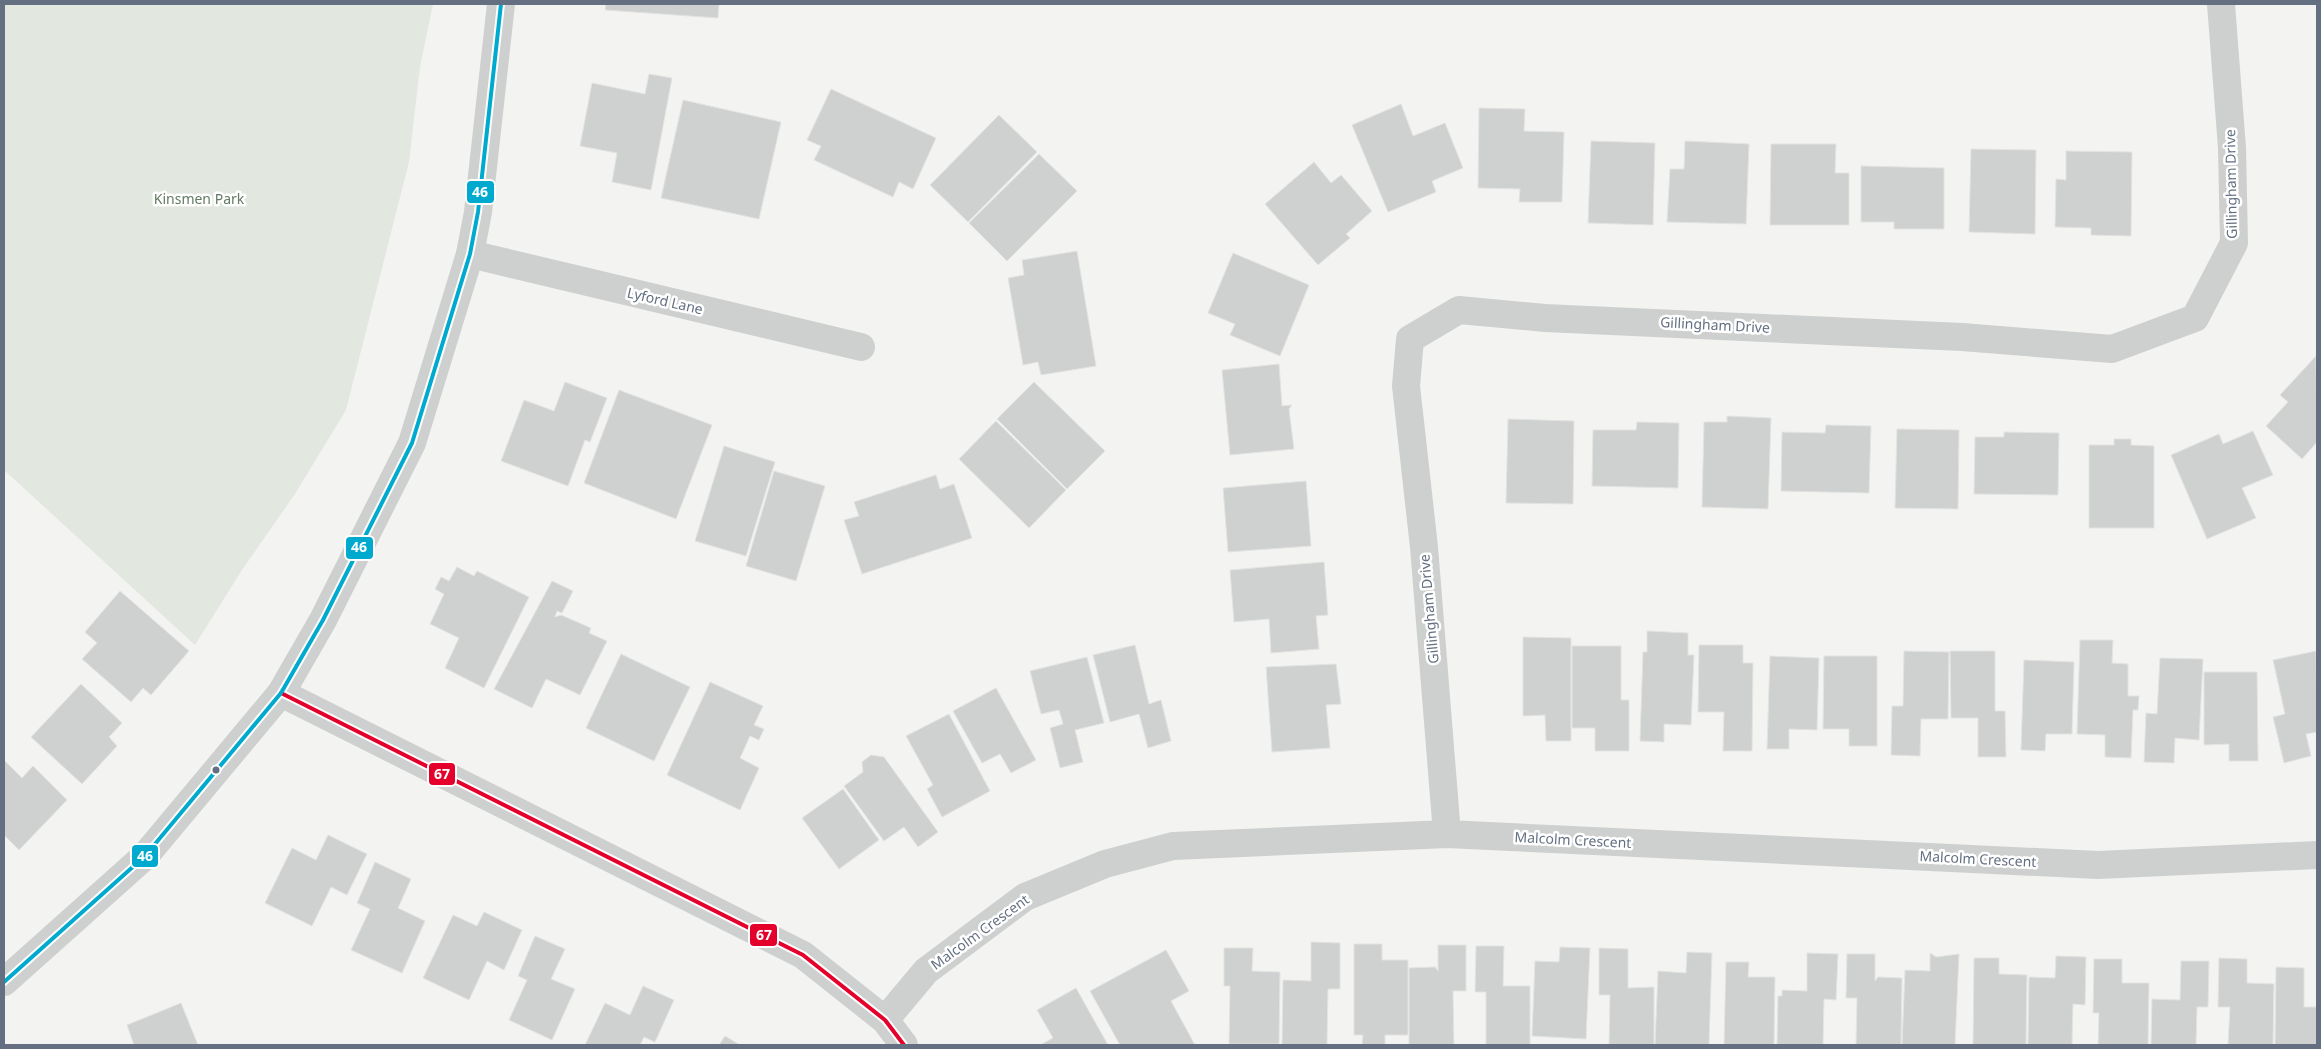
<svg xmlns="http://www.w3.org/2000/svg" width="2321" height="1049" font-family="'Noto Sans',sans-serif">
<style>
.green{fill:#e2e7e0}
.building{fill:#cfd0d0;stroke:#e2e3e2}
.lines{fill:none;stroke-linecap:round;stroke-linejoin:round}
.minor{stroke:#cecfcf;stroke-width:28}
.tertiary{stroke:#cecfcf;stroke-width:28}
.bus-1-casing{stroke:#fff;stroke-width:8}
.bus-2-casing{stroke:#fff;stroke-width:8}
.bus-1{stroke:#e4002b;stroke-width:4}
.bus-2{stroke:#00a9ce;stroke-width:4}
.bus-dot{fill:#647082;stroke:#fff;stroke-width:2}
.labels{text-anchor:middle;stroke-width:5;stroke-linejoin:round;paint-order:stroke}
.street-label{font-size:14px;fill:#647082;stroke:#fff}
.park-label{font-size:14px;fill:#637a63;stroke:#fff}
.line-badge{stroke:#fff;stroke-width:2}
.badge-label{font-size:14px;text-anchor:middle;font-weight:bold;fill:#fff}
</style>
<rect width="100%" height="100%" fill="#f3f4f2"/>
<!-- green -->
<path class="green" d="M 4,4 L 433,4 L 420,67 L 409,162 L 346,410 L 295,494 L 242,570 L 195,645 L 4,470 Z"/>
<!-- building -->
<path class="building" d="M 606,4 L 719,4 L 718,18 L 605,10 Z
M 649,74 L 672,78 L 651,190 L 612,182 L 617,153 L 580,146 L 592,83 L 645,94 Z
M 831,89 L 936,138 L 913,189 L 899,182 L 893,197 L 814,160 L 821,146 L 807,140 Z
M 683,100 L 781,122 L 759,219 L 661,198 Z
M 1401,104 L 1413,136 L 1445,123 L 1463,168 L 1432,181 L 1436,192 L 1388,212 L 1352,125 Z
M 1479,108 L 1525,109 L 1524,131 L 1564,132 L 1562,202 L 1519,202 L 1520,189 L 1478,188 Z
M 999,115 L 1037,152 L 968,222 L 930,185 Z
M 1591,141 L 1655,143 L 1653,225 L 1588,223 Z
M 1685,141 L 1749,144 L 1746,224 L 1667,222 L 1670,169 L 1684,169 Z
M 1771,144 L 1836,144 L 1835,173 L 1849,173 L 1849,225 L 1770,225 Z
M 1971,149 L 2036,150 L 2035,234 L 1969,232 Z
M 2066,151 L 2132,152 L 2131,236 L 2091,235 L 2091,228 L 2055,227 L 2056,179 L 2066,180 Z
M 1039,154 L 1077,191 L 1007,261 L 969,223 Z
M 1314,162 L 1331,183 L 1341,175 L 1372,211 L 1346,234 L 1350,238 L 1318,265 L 1265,204 Z
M 1861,166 L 1944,168 L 1944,229 L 1894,229 L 1894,222 L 1861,222 Z
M 1077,251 L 1096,366 L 1041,375 L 1038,362 L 1023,365 L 1008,278 L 1024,275 L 1022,260 Z
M 1233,253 L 1309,285 L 1280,356 L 1230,335 L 1235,324 L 1208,313 Z
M 2316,356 L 2317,442 L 2302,459 L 2266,426 L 2288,402 L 2280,395 Z
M 1279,364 L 1282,406 L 1292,405 L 1289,409 L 1294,449 L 1230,455 L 1222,370 Z
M 565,382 L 607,398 L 590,442 L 585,440 L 568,486 L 501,461 L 524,400 L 554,411 Z
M 1034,382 L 1105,451 L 1067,489 L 997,419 Z
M 619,390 L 712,425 L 676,519 L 584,483 Z
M 1727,416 L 1771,418 L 1768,509 L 1702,507 L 1704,422 L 1727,422 Z
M 1508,419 L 1574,421 L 1573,504 L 1506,503 Z
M 996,421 L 1066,490 L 1029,528 L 959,459 Z
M 1637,422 L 1679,423 L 1678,488 L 1592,486 L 1593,430 L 1636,430 Z
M 1826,425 L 1871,426 L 1869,493 L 1781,491 L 1782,432 L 1825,433 Z
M 1897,429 L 1959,430 L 1958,509 L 1895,508 Z
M 2253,431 L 2273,475 L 2242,488 L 2256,518 L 2207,539 L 2171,455 L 2219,434 L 2223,444 Z
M 2004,432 L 2059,433 L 2058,495 L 1974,494 L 1975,437 L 2004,437 Z
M 2114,439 L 2131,439 L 2131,445 L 2154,446 L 2154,528 L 2089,528 L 2089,445 L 2114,445 Z
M 724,446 L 775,462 L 746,556 L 695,541 Z
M 774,471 L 825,486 L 796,581 L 746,566 Z
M 936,475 L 940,489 L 954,484 L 972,538 L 862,574 L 844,520 L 859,516 L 854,502 Z
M 1306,481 L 1311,546 L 1228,552 L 1223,488 Z
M 1324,562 L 1328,615 L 1316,616 L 1319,649 L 1271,653 L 1269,619 L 1234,622 L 1230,570 Z
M 457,567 L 474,576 L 477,571 L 529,597 L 484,688 L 445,668 L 459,638 L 430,624 L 444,594 L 435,589 L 441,577 L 449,581 Z
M 552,581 L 573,591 L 562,613 L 557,611 L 555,617 L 561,615 L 591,628 L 589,633 L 607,641 L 580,695 L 546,679 L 532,708 L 494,689 Z
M 120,591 L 189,651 L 151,695 L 143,688 L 131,702 L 82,659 L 97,643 L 85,632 Z
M 1647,631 L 1688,633 L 1688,655 L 1694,655 L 1691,725 L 1664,724 L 1664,742 L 1640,741 L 1643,652 L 1647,652 Z
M 1523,637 L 1571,638 L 1571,741 L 1546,741 L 1545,715 L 1523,716 Z
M 2080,640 L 2113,640 L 2112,663 L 2128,664 L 2128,696 L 2139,696 L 2138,710 L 2133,710 L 2131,758 L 2105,757 L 2105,735 L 2077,734 Z
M 1135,645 L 1149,704 L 1161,700 L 1171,741 L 1148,748 L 1139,714 L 1110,722 L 1093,655 Z
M 1699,645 L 1743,645 L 1743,663 L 1753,663 L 1752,751 L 1723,751 L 1724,712 L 1698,712 Z
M 1572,646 L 1621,646 L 1621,700 L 1629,700 L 1629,751 L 1595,751 L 1595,728 L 1572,728 Z
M 1904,651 L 1949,652 L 1948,719 L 1921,719 L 1920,756 L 1891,755 L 1892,706 L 1903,706 Z
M 1950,651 L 1995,651 L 1995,711 L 2005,711 L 2006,757 L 1978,757 L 1978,718 L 1951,718 Z
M 2316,651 L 2317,732 L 2306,734 L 2311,756 L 2284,763 L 2273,717 L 2285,714 L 2273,660 Z
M 621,654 L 690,687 L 654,761 L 586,728 Z
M 1770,656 L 1819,658 L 1817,730 L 1789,729 L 1789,749 L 1767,749 Z
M 1824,656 L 1877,656 L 1877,746 L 1849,746 L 1849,729 L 1823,729 Z
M 1087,657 L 1104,723 L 1075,730 L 1083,762 L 1060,768 L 1050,728 L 1063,724 L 1059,710 L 1041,714 L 1030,671 Z
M 2160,658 L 2203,659 L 2199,740 L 2175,738 L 2174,763 L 2144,762 L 2146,713 L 2157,714 Z
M 2024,660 L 2074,662 L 2072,734 L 2046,734 L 2045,751 L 2021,750 Z
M 1336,664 L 1341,704 L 1326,705 L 1330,748 L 1272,752 L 1266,667 Z
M 2204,672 L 2257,672 L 2258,761 L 2229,761 L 2229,744 L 2204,745 Z
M 710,682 L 763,706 L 754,725 L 764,729 L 759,740 L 750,736 L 740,758 L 759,768 L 740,810 L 667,775 Z
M 81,684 L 122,723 L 109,737 L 117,746 L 82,784 L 31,737 Z
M 996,688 L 1036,760 L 1011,773 L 1000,754 L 982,763 L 953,711 Z
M 949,714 L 990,791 L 942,817 L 927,789 L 933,785 L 906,736 Z
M 871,755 L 884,757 L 938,832 L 918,847 L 904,827 L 884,841 L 844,786 L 863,772 L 862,762 Z
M 4,760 L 22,778 L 33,766 L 67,800 L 19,850 L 4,835 Z
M 843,789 L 879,840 L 839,869 L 802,818 Z
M 328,835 L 367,854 L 347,895 L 331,887 L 312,926 L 265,903 L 292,848 L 316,860 Z
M 375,862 L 411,879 L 398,908 L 425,921 L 402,973 L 351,950 L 370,909 L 357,903 Z
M 484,912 L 522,930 L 504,970 L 487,961 L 469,1000 L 423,978 L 453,915 L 477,926 Z
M 535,936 L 565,949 L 551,979 L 575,989 L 552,1040 L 509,1020 L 527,980 L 518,976 Z
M 1311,942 L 1340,943 L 1340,989 L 1328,989 L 1327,1045 L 1282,1045 L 1283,980 L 1311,981 Z
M 1354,944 L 1382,944 L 1382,960 L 1408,960 L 1408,1035 L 1385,1035 L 1385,1045 L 1362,1045 L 1363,1035 L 1354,1035 Z
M 1438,945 L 1466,945 L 1466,991 L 1453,991 L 1454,1045 L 1409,1045 L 1409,968 L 1435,967 L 1438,971 Z
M 1476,946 L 1504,946 L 1503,986 L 1530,986 L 1530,1045 L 1486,1045 L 1486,992 L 1475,992 Z
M 1560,947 L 1590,948 L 1586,1039 L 1532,1036 L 1535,961 L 1559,962 Z
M 1224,948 L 1253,948 L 1252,971 L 1280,972 L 1279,1044 L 1229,1044 L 1230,986 L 1224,986 Z
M 1599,948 L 1628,949 L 1628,988 L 1654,987 L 1654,1045 L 1609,1045 L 1610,995 L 1599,995 Z
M 1166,950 L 1189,991 L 1171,1001 L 1195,1045 L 1120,1045 L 1090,991 Z
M 1687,952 L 1712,953 L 1709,1045 L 1655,1045 L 1658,971 L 1686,973 Z
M 1807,953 L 1838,954 L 1836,1000 L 1824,999 L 1823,1045 L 1777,1045 L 1778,996 L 1782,996 L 1782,990 L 1807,991 Z
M 1930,953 L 1936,957 L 1959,954 L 1955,1045 L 1902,1045 L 1905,970 L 1930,971 Z
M 1847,954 L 1875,954 L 1875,981 L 1878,977 L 1902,978 L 1901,1045 L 1856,1045 L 1857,998 L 1846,998 Z
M 2056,956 L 2086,957 L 2085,1005 L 2073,1004 L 2072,1045 L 2028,1045 L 2029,977 L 2055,978 Z
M 1974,958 L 1999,958 L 1999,974 L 2027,975 L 2026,1045 L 1973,1045 Z
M 2219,958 L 2247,959 L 2247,983 L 2274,984 L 2273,1045 L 2228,1045 L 2230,1007 L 2218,1007 Z
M 2094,959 L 2122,959 L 2122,983 L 2149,983 L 2148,1045 L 2098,1045 L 2099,1013 L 2093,1013 Z
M 2181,961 L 2209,961 L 2208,1007 L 2197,1007 L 2196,1045 L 2151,1045 L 2152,999 L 2180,1000 Z
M 1726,962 L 1749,962 L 1748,977 L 1775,977 L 1774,1045 L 1724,1045 Z
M 2276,967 L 2304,968 L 2304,1007 L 2317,1007 L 2317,1045 L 2275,1045 Z
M 643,986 L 674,1000 L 655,1042 L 644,1037 L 640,1045 L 585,1045 L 605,1003 L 630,1015 Z
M 1076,988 L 1108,1045 L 1040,1045 L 1053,1038 L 1037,1010 Z
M 181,1003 L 198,1045 L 134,1045 L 127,1025 Z
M 725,1036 L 740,1045 L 719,1045 Z"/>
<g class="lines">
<!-- minor -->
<path class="minor" d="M 470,254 L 861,347
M 281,693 L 803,955 L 885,1020 L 904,1045
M 1447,834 L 1424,547 L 1406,386 L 1410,339 L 1459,310 L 1545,318 L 1962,337 L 2112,349 L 2195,318 L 2234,243 L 2232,148 L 2221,4
M 885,1020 L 926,971 L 1025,897 L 1105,864 L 1173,846 L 1447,834 L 2098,865 L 2317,855"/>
<!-- tertiary -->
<path class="tertiary" d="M 4,982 L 145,856 L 281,693 L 323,620 L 412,443 L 470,254 L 478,212 L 501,4"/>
<!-- bus-1 casing -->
<g class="bus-1-casing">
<path id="bus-1" d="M 281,693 L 803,955 L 885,1020 L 904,1045"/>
</g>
<!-- bus-2 casing -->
<g class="bus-2-casing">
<path id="bus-2" d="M 4,982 L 145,856 L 281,693 L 323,620 L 412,443 L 470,254 L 478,212 L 501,4"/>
</g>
<!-- bus-1 -->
<use href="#bus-1" class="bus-1"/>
<!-- bus-2 -->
<use href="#bus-2" class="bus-2"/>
</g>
<!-- markers -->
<circle class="bus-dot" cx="216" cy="770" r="4.5"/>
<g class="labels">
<!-- street labels -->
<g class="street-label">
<text transform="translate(2231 184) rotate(-91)" y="5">Gillingham Drive</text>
<text transform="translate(665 301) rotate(13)" y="5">Lyford Lane</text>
<text transform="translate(1715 325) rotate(3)" y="5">Gillingham Drive</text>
<text transform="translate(1429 609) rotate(-95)" y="5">Gillingham Drive</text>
<text transform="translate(1573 840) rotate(3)" y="5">Malcolm Crescent</text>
<text transform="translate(1978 859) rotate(3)" y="5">Malcolm Crescent</text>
<text transform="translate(980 932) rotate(-36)" y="5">Malcolm Crescent</text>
</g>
<!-- park labels -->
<g class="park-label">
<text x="199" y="204">Kinsmen Park</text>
</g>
</g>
<g class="line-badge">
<rect x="466" y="180" width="29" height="24" rx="5" fill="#00a9ce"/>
<rect x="345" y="536" width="29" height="24" rx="5" fill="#00a9ce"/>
<rect x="428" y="762" width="28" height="24" rx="5" fill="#e4002b"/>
<rect x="131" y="844" width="28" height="24" rx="5" fill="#00a9ce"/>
<rect x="749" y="923" width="29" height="24" rx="5" fill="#e4002b"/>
</g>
<g class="badge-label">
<text x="480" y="197">46</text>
<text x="359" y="552">46</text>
<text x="442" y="779">67</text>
<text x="145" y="861">46</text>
<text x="764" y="940">67</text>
</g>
<!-- border -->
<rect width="2321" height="1049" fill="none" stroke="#647082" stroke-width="10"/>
</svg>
